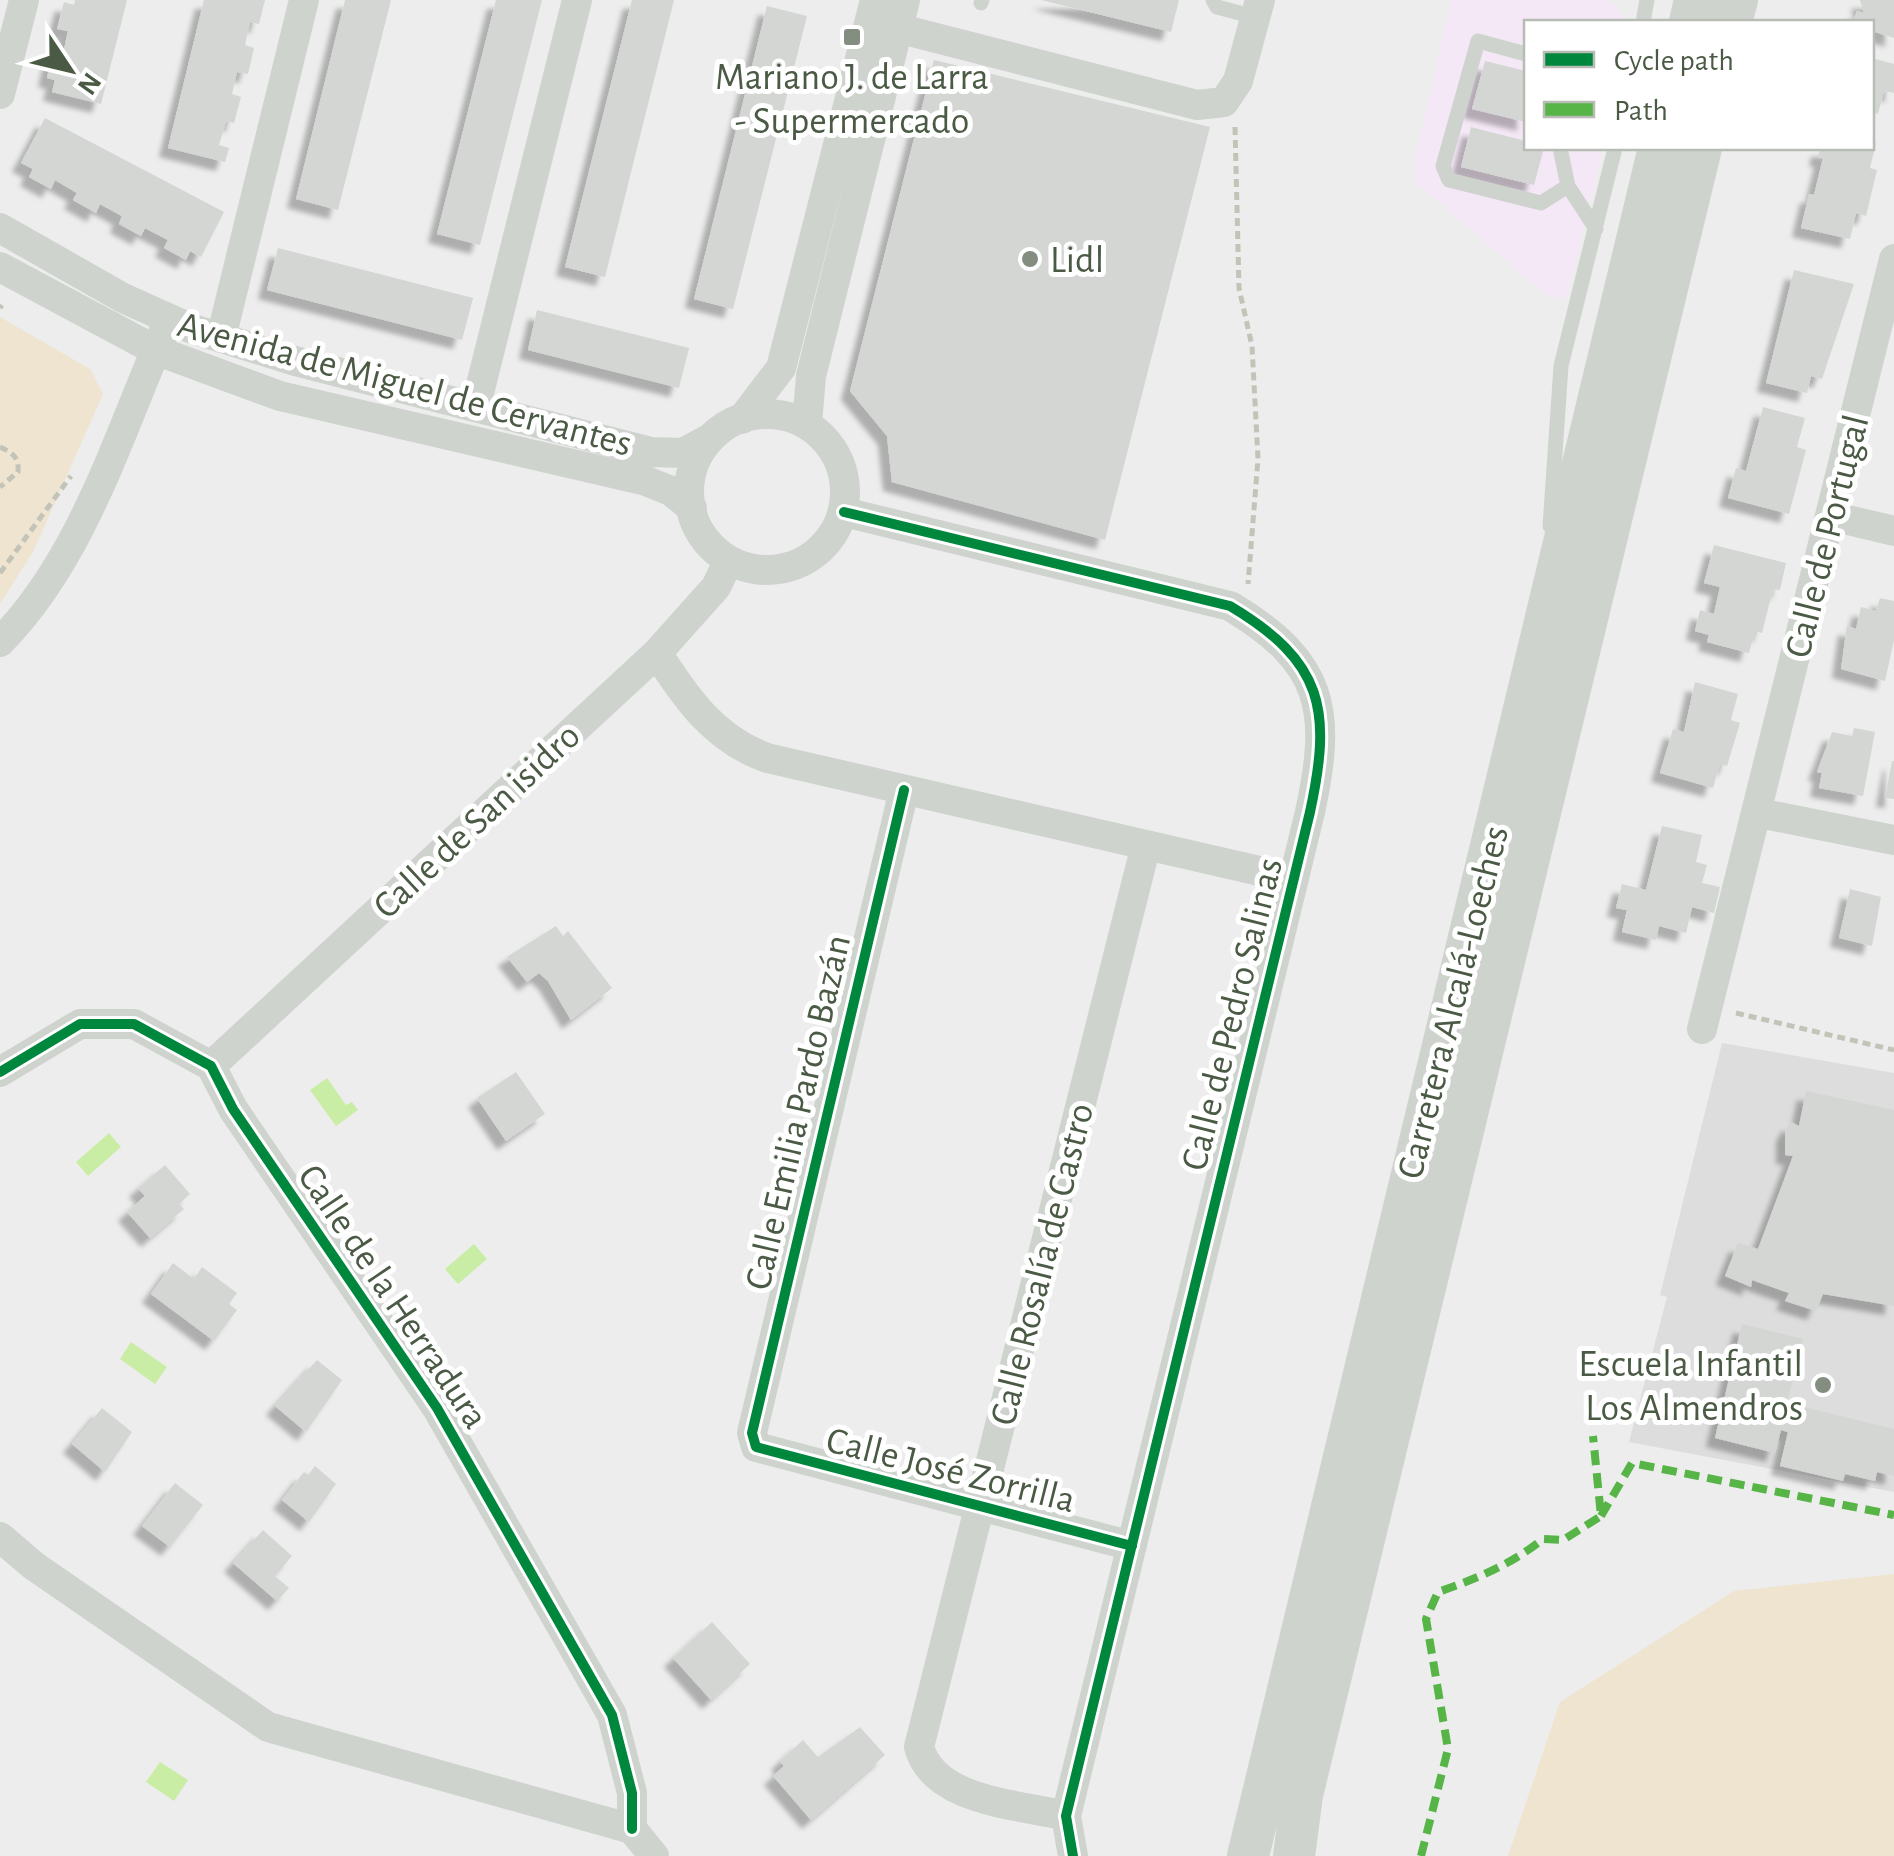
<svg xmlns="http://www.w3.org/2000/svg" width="1894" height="1856" font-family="'Alegreya Sans',sans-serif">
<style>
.commercial{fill:#f5e8f6}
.education{fill:#dcdddc}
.green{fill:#eee4d0}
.water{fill:#c9eda4}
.building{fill:#d3d6d3;filter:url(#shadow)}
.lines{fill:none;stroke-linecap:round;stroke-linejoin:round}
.path{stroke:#c3c3b8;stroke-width:5;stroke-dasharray:8 5;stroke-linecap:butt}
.lane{stroke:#cfd3ce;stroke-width:15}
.street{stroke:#cfd3ce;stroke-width:30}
.secondary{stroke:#ced3cd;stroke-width:42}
.quiet{stroke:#57b447;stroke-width:8;stroke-dasharray:15 8;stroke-linecap:butt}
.cycleway-casing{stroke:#fff;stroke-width:16}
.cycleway{stroke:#00873e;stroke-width:10}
.poi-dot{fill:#838d80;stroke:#fff;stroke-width:4}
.labels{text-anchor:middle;stroke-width:10;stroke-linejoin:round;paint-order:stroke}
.poi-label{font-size:38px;fill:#4a5a44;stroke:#fff}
.street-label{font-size:38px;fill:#4a5a44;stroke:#fff}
</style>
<defs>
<filter id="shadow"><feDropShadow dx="-9" dy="9" stdDeviation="2.5" flood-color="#0004"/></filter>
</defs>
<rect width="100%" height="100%" fill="#ededee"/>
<!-- commercial -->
<path class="commercial" d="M 1451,0 L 1610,0 L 1628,22 L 1526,22 L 1526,148 L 1603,148 L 1567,296 L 1549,298 L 1416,182 L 1414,165 Z"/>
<!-- education -->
<path class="education" d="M 1722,1043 L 1894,1073 L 1894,1492 L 1629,1442 L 1667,1297 L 1660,1295 Z"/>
<!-- green -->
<path class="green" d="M 0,317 L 90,369 L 103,394 L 33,552 L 0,604 Z
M 1894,1574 L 1894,1856 L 1508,1856 L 1560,1702 L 1734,1591 Z"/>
<!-- water -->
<path class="water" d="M 327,1078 L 346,1105 L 352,1102 L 358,1110 L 336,1126 L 310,1090 Z
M 109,1133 L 121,1147 L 88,1176 L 76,1162 Z
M 474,1244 L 487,1259 L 458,1284 L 445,1269 Z
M 131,1342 L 167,1367 L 155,1384 L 120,1359 Z
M 160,1762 L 188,1780 L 174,1801 L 146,1782 Z"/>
<!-- building -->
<path class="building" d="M 75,0 L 127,0 L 101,104 L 52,92 L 55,80 L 47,78 L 53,52 L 63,54 L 68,31 L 57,29 L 64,2 L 74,5 Z
M 204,0 L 265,0 L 259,24 L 250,22 L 245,45 L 254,48 L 248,74 L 237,72 L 232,94 L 241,97 L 234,123 L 226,121 L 219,145 L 229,148 L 225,162 L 168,148 Z
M 345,0 L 391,0 L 338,210 L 296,199 Z
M 496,0 L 542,0 L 480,245 L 437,234 Z
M 632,0 L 674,0 L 605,277 L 565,267 Z
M 1041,0 L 1179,0 L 1171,32 Z
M 1860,0 L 1894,0 L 1894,38 L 1872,31 L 1872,22 L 1853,22 L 1857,11 L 1864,13 Z
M 767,6 L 807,16 L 733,309 L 694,299 Z
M 1872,58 L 1894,64 L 1894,93 L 1884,91 L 1878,114 L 1872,112 Z
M 934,60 L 1210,127 L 1105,540 L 892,482 L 887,436 L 850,391 Z
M 1485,61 L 1526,71 L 1526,122 L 1472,109 Z
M 45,118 L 224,212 L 201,257 L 190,251 L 186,260 L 164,248 L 168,240 L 145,228 L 141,236 L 119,224 L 122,216 L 100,204 L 96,213 L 73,200 L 77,193 L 55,180 L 51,189 L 29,177 L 33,169 L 21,163 Z
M 1471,127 L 1526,141 L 1526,148 L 1544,148 L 1534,185 L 1461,167 Z
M 1872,142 L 1876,143 L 1870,168 L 1877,170 L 1866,216 L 1856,213 L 1850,239 L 1801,228 L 1809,194 L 1814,195 L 1823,158 L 1818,157 L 1820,148 L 1872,148 Z
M 278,248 L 473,298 L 462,340 L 267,290 Z
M 1794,270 L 1854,284 L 1822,379 L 1811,376 L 1807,393 L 1766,383 Z
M 537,310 L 689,348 L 679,388 L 528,350 Z
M 1763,407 L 1805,418 L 1797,447 L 1806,450 L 1789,514 L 1728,498 L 1736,468 L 1746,471 Z
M 1714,545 L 1786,563 L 1780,590 L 1773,589 L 1762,633 L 1755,631 L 1749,653 L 1707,642 L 1709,635 L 1695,631 L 1700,610 L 1714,614 L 1720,587 L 1704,583 Z
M 1880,598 L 1894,601 L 1894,640 L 1885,681 L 1841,669 L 1847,626 L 1856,629 L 1861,607 L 1876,611 Z
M 1695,682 L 1738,694 L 1731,720 L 1740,723 L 1727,766 L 1720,764 L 1713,788 L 1660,773 L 1673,729 L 1684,732 Z
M 1854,728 L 1875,732 L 1863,796 L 1819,788 L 1822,773 L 1817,772 L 1832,732 L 1852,736 Z
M 1892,761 L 1894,761 L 1894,799 L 1885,798 Z
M 1662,826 L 1702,835 L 1696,862 L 1707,865 L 1702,883 L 1720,887 L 1714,913 L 1692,907 L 1686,933 L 1659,926 L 1656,940 L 1622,932 L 1627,910 L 1616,908 L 1622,884 L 1646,890 Z
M 1850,889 L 1881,897 L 1872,946 L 1839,938 Z
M 556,926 L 563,936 L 568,931 L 612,988 L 571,1020 L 548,981 L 539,973 L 527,982 L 507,957 Z
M 516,1072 L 545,1114 L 506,1141 L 477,1098 Z
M 1806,1091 L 1894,1110 L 1894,1306 L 1823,1294 L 1816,1311 L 1785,1301 L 1789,1293 L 1752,1280 L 1751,1287 L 1725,1276 L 1738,1243 L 1758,1249 L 1793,1156 L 1785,1155 L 1785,1133 L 1791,1122 L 1799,1126 Z
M 165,1165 L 190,1194 L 179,1204 L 184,1209 L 150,1238 L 127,1212 L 145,1196 L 138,1188 Z
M 173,1263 L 194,1279 L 202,1267 L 237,1293 L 229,1304 L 237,1310 L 214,1341 L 151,1294 Z
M 1742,1324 L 1803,1339 L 1787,1403 L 1894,1429 L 1894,1476 L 1877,1472 L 1875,1481 L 1845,1474 L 1843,1481 L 1780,1466 L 1788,1432 L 1781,1430 L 1775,1453 L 1715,1438 Z
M 317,1360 L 342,1380 L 306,1432 L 275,1406 Z
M 102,1408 L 132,1432 L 105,1472 L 72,1444 Z
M 315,1466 L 336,1484 L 309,1522 L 282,1500 L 304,1472 L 308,1475 Z
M 175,1483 L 203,1505 L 170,1547 L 142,1526 Z
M 263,1530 L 292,1556 L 275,1576 L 289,1588 L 277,1601 L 233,1563 Z
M 712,1622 L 750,1664 L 711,1700 L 673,1658 Z
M 860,1727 L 885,1755 L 811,1820 L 773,1776 L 784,1766 L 780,1761 L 803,1740 L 818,1757 Z"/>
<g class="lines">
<!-- path -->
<path class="path" d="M 1235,127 L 1239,288 L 1252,346 L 1258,459 L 1248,584
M 0,308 L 2,305
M 0,447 C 13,453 19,457 18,472 L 0,487
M 0,573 L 71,476
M 1736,1013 L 1894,1050"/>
<!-- lane -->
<path class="lane" d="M 1213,0 L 1217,7 L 1255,17
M 981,3 L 982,0
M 1643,22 L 1647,0
M 1526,54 L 1478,41 L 1443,166 L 1449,180 L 1541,203 L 1568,186
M 1560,148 L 1568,186 L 1596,229
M 1550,526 L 1561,366 L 1615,148"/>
<!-- street -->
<path class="street" d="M 897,28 L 1197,105 L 1224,102 L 1238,81 L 1260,0
M 0,94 L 24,0
M 0,228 L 123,298 L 190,328 L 295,361 L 651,452 L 683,453 L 709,439
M 0,267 L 155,350 L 280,396 L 646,481 L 671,491 L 692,508
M 221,338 L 304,0
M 476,405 L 577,0
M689 492a78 78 0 1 1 156 0a78 78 0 1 1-156 0Z
M 742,419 L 781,368 L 875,0
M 807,424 L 811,376 L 905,0
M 844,512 L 1230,606 C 1324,662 1332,710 1310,812 L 1066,1816 L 1073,1856
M 1831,516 L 1894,531
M 0,642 C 82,559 118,436 164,331
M 657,653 C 686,698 714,739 767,758 L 1294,879
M 904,790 L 752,1433 L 756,1447 L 1132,1546
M 1759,813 L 1894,840
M 1702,1029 L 1894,259
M 211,1066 L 657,653 L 716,587 L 728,562
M 0,1072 L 80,1024 L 134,1024 L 211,1066 L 233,1109 L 437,1408 L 612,1715 L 632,1793 L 632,1829
M 0,1537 L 34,1566 L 268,1727 L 632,1829 L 654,1856
M 1066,1816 C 1018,1804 934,1802 919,1747 L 1146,845"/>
<!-- secondary -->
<path class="secondary" d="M 1690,22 L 1695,0
M 1731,22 L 1737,0
M 1248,1856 L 1659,148
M 1294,1856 L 1302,1795 L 1701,148"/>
<!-- quiet -->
<path class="quiet" d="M 1601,1516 L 1632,1463 L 1894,1515
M 1421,1856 L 1448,1749 L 1426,1619 L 1438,1592 C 1476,1579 1512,1564 1543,1539 L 1563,1540 L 1601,1516 L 1593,1436"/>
<!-- cycleway casing -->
<g class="cycleway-casing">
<path id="cycleway" d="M 844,512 L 1230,606 C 1324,662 1332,710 1310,812 L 1066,1816 L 1073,1856
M 904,790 L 752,1433 L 756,1447 L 1132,1546
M 0,1072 L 80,1024 L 134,1024 L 211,1066 L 233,1109 L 437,1408 L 612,1715 L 632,1793 L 632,1829"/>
</g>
<!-- cycleway -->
<use href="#cycleway" class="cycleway"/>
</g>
<!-- markers -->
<g class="poi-dot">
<rect x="842" y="27" width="20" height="20" rx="5"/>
<circle cx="1030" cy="259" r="10"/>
<circle cx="1823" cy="1385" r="10"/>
</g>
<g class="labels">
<!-- poi labels -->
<g class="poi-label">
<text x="852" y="89">Mariano J. de Larra<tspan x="852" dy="44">- Supermercado</tspan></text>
<text x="1050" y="272" text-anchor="start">Lidl</text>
<text x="1803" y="1376" text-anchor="end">Escuela Infantil<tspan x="1803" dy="44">Los Almendros</tspan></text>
</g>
<!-- street labels -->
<g class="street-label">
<text transform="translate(405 383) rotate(15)" y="13">Avenida de Miguel de Cervantes</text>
<text transform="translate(1826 536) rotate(-76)" y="13">Calle de Portugal</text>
<text transform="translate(476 820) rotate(-43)" y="13">Calle de San isidro</text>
<text transform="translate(1452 1002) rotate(-76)" y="13">Carretera Alcalá-Loeches</text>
<text transform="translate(1231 1014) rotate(-76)" y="13">Calle de Pedro Salinas</text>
<text transform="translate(797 1112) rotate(-77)" y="13">Calle Emilia Pardo Bazán</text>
<text transform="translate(1041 1264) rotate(-76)" y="13">Calle Rosalía de Castro</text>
<text transform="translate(394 1296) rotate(56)" y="13">Calle de la Herradura</text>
<text transform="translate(951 1469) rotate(14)" y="13">Calle José Zorrilla</text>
</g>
</g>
<!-- legend -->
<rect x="1524" y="20" width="350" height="130" fill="#ffffff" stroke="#b7bdb4" stroke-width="2.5"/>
<rect x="1544" y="52" width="50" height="15" fill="#00873e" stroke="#b7bdb4" stroke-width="2.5"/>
<text x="1614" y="70" font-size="30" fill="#4a5a44">Cycle path</text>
<rect x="1544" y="102" width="50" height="15" fill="#57b447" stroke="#b7bdb4" stroke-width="2.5"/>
<text x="1614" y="120" font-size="30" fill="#4a5a44">Path</text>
<!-- north arrow -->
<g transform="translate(70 70) rotate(125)" stroke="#ffffff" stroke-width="8" paint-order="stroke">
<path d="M0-8L18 38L0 25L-18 38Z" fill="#4a5a44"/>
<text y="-15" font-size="28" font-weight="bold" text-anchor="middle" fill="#4a5a44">N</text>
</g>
</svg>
